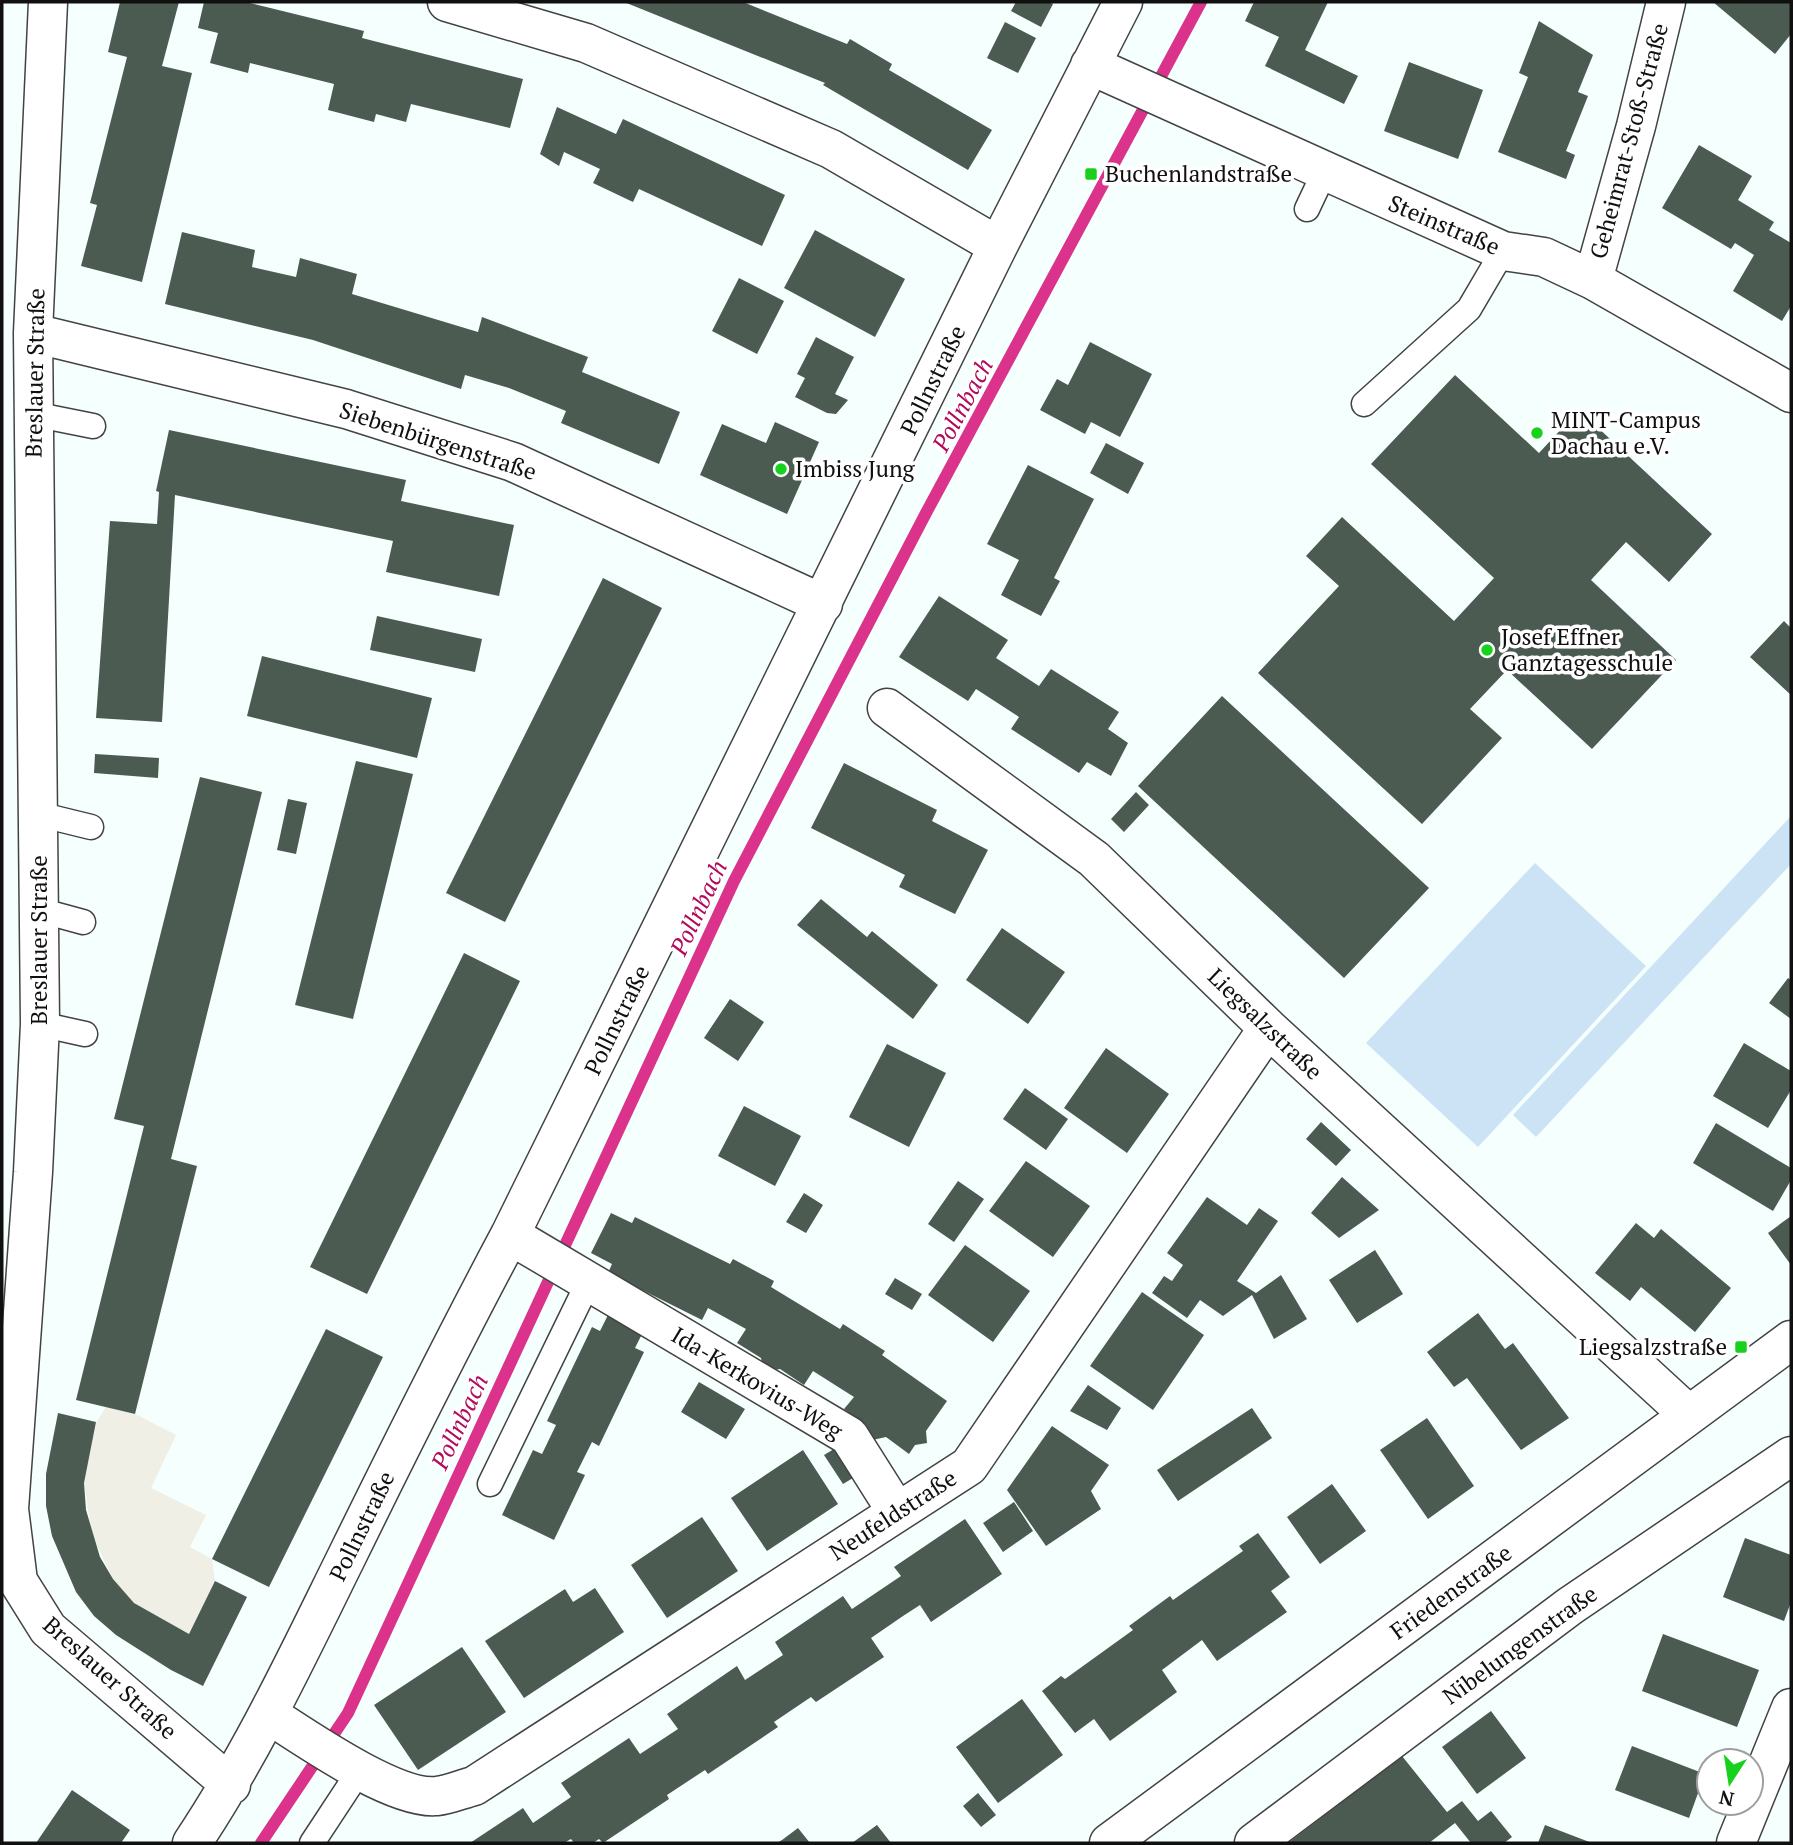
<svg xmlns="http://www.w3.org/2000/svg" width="1793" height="1845" font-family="'PT Serif',serif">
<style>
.industrial{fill:#efefe5}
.pitch{fill:#cbe3f5}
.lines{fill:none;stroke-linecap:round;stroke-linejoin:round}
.stream{stroke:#db328b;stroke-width:12}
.building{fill:#4b5b52}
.service-casing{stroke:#434343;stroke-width:27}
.minor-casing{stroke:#434343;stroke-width:41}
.service{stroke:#fff;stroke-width:24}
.minor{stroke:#fff;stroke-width:38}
.poi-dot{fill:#18d11d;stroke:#fff;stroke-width:2.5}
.labels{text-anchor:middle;stroke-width:7;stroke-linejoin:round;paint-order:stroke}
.street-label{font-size:23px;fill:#101010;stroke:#fff}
.poi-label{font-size:23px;fill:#101010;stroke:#fff;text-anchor:start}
.water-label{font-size:24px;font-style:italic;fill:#b10b5c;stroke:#fff}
</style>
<rect width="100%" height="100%" fill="#f4fffe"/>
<!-- industrial -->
<path class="industrial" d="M 106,1407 L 135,1414 L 176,1435 L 151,1488 L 206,1515 L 190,1547 L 212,1559 L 215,1581 L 189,1634 L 134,1603 L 113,1579 L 92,1535 L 84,1483 L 96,1423 Z"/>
<!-- pitch -->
<path class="pitch" d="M 1791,816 L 1791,864 L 1536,1137 L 1513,1115 Z
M 1535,863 L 1646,966 L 1478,1147 L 1366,1043 Z"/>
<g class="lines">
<!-- stream -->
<path class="stream" d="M 261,1843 L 348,1713 L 734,881 L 926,513 L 1201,2"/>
</g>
<!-- building -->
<path class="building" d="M 120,2 L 179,2 L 162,66 L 192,73 L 142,282 L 81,266 L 97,205 L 90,203 L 127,57 L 108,52 Z
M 204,2 L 246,2 L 364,31 L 362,38 L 523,79 L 510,128 L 411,104 L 406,122 L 376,114 L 374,122 L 328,110 L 334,84 L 250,63 L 248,73 L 210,63 L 218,33 L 198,28 Z
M 624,2 L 743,2 L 847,44 L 850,39 L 892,64 L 889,70 L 992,130 L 968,170 L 823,85 L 825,83 Z
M 1016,2 L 1049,2 L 1053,4 L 1041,27 L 1011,11 Z
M 1254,2 L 1328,2 L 1305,50 L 1358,76 L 1344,104 L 1265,66 L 1279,37 L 1245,21 Z
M 1713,2 L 1791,2 L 1791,34 L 1775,54 Z
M 1539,21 L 1593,55 L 1578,92 L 1588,96 L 1566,151 L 1575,155 L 1566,179 L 1498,152 L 1528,77 L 1519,73 Z
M 1005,22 L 1036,38 L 1018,73 L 987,58 Z
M 1409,62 L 1483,90 L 1458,159 L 1384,131 Z
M 557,107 L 616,134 L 623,119 L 785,195 L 762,246 L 639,189 L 633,202 L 593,183 L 600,169 L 564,152 L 559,166 L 540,154 Z
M 1699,145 L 1752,176 L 1738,200 L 1774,222 L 1769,230 L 1791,243 L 1791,306 L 1782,321 L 1733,291 L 1754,255 L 1735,243 L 1731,249 L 1662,208 Z
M 815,230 L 905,279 L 875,337 L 784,288 Z
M 182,232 L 255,250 L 252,267 L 296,277 L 300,258 L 357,274 L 352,294 L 478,332 L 482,317 L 588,357 L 582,372 L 680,412 L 659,464 L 561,423 L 566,411 L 509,388 L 465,375 L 461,389 L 313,340 L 165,304 Z
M 739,278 L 784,301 L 757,354 L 712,331 Z
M 816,337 L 854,357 L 835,394 L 848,400 L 836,414 L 827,413 L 795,397 L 805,378 L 797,374 Z
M 1090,342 L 1152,374 L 1120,437 L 1091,422 L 1085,434 L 1040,410 L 1057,379 L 1068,385 Z
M 1455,375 L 1539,453 L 1579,410 L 1712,534 L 1669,582 L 1626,542 L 1591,580 L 1676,660 L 1592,749 L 1507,670 L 1470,709 L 1502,738 L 1422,824 L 1258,673 L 1339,586 L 1306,556 L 1342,517 L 1454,621 L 1494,578 L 1371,464 Z
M 775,422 L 819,442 L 787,514 L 700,475 L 722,424 L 766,443 Z
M 169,430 L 406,480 L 401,501 L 514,525 L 499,596 L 386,572 L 393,541 L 175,495 L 162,722 L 96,718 L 110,521 L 157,524 L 159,492 L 156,491 Z
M 1106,443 L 1144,463 L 1128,494 L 1090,473 Z
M 1028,465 L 1094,499 L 1054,578 L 1060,581 L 1041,616 L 1001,595 L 1019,560 L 987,544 Z
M 603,578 L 662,608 L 505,922 L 446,893 Z
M 939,596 L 1008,640 L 996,658 L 1039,686 L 1051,669 L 1119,712 L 1108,729 L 1128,743 L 1111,776 L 1087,762 L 1079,773 L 1011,729 L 1019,717 L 976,689 L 968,701 L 899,657 Z
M 377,616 L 482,639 L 475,672 L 370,650 Z
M 1784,621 L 1791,628 L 1791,695 L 1750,657 Z
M 262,656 L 432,698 L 417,758 L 247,716 Z
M 1222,696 L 1429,888 L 1344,978 L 1138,786 Z
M 95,754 L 159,758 L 158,778 L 94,773 Z
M 356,761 L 413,774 L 353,1019 L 295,1005 Z
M 844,763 L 937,810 L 932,821 L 988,850 L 955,914 L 899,887 L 905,875 L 811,828 Z
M 200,777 L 262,792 L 171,1159 L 197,1166 L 135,1414 L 76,1400 L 144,1126 L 114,1119 Z
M 1136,792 L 1149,805 L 1124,832 L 1111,819 Z
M 288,799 L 307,803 L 296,854 L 277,850 Z
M 821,899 L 867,937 L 872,931 L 938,985 L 913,1019 L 797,925 Z
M 1002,928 L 1065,972 L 1028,1024 L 966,980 Z
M 464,953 L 520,981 L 367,1294 L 310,1267 Z
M 1788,978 L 1791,980 L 1791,1019 L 1769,1003 Z
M 730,999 L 764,1022 L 738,1061 L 704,1038 Z
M 1744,1043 L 1791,1071 L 1791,1090 L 1768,1128 L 1713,1096 Z
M 887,1044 L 946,1073 L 909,1147 L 849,1117 Z
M 1106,1048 L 1169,1094 L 1127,1153 L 1064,1108 Z
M 1025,1088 L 1068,1119 L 1046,1150 L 1003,1119 Z
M 744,1106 L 801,1136 L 775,1186 L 718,1156 Z
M 1321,1122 L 1351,1150 L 1336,1166 L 1306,1139 Z
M 1716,1123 L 1791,1168 L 1791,1180 L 1773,1211 L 1693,1163 Z
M 1026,1161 L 1090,1206 L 1053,1257 L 989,1211 Z
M 1342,1177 L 1379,1210 L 1339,1238 L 1311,1213 Z
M 958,1181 L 984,1199 L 954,1242 L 928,1224 Z
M 804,1193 L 823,1205 L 806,1233 L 786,1222 Z
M 1207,1197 L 1247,1225 L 1259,1208 L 1278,1221 L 1237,1281 L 1256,1293 L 1281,1275 L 1307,1319 L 1274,1339 L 1252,1295 L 1223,1316 L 1200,1300 L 1187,1318 L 1152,1293 L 1164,1276 L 1172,1281 L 1183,1265 L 1167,1253 Z
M 611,1213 L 632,1223 L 635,1217 L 730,1264 L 733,1259 L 774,1281 L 771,1287 L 840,1329 L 843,1324 L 885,1351 L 882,1355 L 947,1401 L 926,1431 L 927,1443 L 915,1445 L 909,1454 L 886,1437 L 868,1441 L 866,1425 L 844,1409 L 854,1397 L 813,1371 L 804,1385 L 780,1369 L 764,1372 L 761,1358 L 737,1343 L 746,1329 L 708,1308 L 702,1320 L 608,1273 L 612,1264 L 591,1253 Z
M 1791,1216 L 1791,1265 L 1768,1233 Z
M 1636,1223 L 1654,1238 L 1661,1229 L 1731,1288 L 1695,1332 L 1641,1287 L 1630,1301 L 1595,1273 Z
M 965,1245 L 1030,1291 L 993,1342 L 928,1295 Z
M 1375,1250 L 1403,1294 L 1357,1323 L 1329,1280 Z
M 895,1278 L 922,1294 L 912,1310 L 885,1294 Z
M 1142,1292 L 1204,1335 L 1153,1410 L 1090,1366 Z
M 1478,1313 L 1505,1349 L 1513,1343 L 1569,1418 L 1521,1450 L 1467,1378 L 1454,1387 L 1427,1352 Z
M 608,1315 L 643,1332 L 635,1348 L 644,1352 L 599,1446 L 592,1442 L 577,1472 L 585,1475 L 554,1540 L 502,1515 L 533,1450 L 542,1454 L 556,1425 L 547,1421 L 592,1327 L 600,1331 Z
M 326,1329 L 383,1357 L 269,1587 L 212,1559 Z
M 699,1382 L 745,1409 L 726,1439 L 681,1412 Z
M 1088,1385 L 1121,1408 L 1107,1430 L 1070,1411 Z
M 1252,1408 L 1272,1438 L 1178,1501 L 1157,1470 Z
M 58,1413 L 96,1422 L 84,1483 L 86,1510 L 100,1557 L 113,1579 L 134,1603 L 189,1634 L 215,1581 L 247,1597 L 203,1686 L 171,1670 L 116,1635 L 94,1616 L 76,1592 L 52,1536 L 46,1506 L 46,1474 Z
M 1427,1418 L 1474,1486 L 1428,1519 L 1380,1450 Z
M 1052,1426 L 1109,1465 L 1091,1491 L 1101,1509 L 1046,1546 L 1007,1490 Z
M 839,1446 L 858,1475 L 843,1484 L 824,1455 Z
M 803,1450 L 838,1504 L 767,1551 L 731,1498 Z
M 1332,1484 L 1366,1531 L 1320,1564 L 1287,1517 Z
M 1014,1502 L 1033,1531 L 1003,1552 L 983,1523 Z
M 702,1517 L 738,1571 L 667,1618 L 631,1565 Z
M 965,1519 L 1002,1574 L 931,1622 L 920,1605 L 903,1616 L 871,1638 L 884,1657 L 816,1702 L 811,1697 L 774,1722 L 778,1727 L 708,1774 L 705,1770 L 667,1795 L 669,1799 L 603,1843 L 599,1839 L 593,1843 L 574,1843 L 571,1839 L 564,1843 L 470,1843 L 523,1808 L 533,1823 L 571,1797 L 561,1783 L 629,1738 L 640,1754 L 678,1729 L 667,1714 L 737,1666 L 745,1680 L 783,1655 L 775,1642 L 843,1596 L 852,1609 L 901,1576 L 894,1567 Z
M 1258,1533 L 1290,1577 L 1271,1591 L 1287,1612 L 1217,1661 L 1202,1640 L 1162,1670 L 1177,1692 L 1110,1741 L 1094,1719 L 1075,1733 L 1042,1691 L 1061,1676 L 1065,1679 L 1133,1630 L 1129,1626 L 1170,1596 L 1173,1600 L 1243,1551 L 1239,1546 Z
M 1745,1538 L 1791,1555 L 1791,1602 L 1784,1621 L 1723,1597 Z
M 595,1588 L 624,1632 L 524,1698 L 485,1641 L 565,1589 L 573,1602 Z
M 1663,1634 L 1759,1670 L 1737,1727 L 1642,1691 Z
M 462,1647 L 506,1712 L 418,1770 L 374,1705 Z
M 1022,1699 L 1063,1755 L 998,1803 L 956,1747 Z
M 1491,1711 L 1526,1758 L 1477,1794 L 1442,1747 Z
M 1632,1746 L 1705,1774 L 1689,1818 L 1615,1790 Z
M 1402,1756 L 1447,1812 L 1462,1801 L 1478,1821 L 1491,1811 L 1512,1837 L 1504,1843 L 1471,1843 L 1455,1823 L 1429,1843 L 1288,1843 Z
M 72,1790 L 130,1830 L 121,1843 L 36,1843 Z
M 978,1793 L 996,1815 L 981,1827 L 963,1806 Z
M 877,1825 L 891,1843 L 852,1843 Z
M 1545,1825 L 1592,1843 L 1538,1843 Z
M 798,1828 L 810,1843 L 777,1843 L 782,1840 Z"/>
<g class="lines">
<!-- service casing -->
<g class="service-casing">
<path id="service" d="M 1307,209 L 1324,173
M 1364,404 L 1469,309 L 1503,251
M 33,414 L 93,426
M 38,814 L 91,827
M 39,910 L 83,922
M 40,1024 L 85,1034
M 490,1484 L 588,1283
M 312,1843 L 360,1770"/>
</g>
<!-- minor casing -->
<g class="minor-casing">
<path id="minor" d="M 48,2 L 33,333 L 40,1024 L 33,1172 L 9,1509 L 18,1581 L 48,1629 L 231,1785
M 447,2 L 586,43 L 831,149 L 998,246
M 1090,65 L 1503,251 L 1544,257 L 1593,280 L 1791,393
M 1593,280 L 1636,126 L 1666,2
M 33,333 L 346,409 L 513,462 L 823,604
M 887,708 L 1094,859 L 1268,1028 L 1689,1415
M 510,1235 L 849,1436 L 897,1512
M 268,1714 C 304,1737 395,1801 437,1796 C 449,1795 462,1789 474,1786 L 969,1466 L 1268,1028
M 192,1843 C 252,1753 298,1655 346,1558 C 399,1450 453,1342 510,1235 L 998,246 L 1123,2
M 1109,1843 L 1791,1340
M 1254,1843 L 1570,1606 L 1791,1456
M 1736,1843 L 1791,1708"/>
</g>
<!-- service -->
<use href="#service" class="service"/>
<!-- minor -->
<use href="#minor" class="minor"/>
</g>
<!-- markers -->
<g class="poi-dot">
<rect x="1084" y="167" width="14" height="14" rx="3.5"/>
<circle cx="1537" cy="433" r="7"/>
<circle cx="781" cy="469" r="7"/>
<circle cx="1487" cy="650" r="7"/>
<rect x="1734" y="1340" width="14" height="14" rx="3.5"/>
</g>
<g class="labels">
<!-- street labels -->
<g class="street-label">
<text transform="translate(1629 141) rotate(-75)" y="8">Geheimrat-Stoß-Straße</text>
<text transform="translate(1444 225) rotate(23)" y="8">Steinstraße</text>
<text transform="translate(35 373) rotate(-89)" y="8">Breslauer Straße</text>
<text transform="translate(933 380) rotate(-64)" y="8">Pollnstraße</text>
<text transform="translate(438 441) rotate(18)" y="8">Siebenbürgenstraße</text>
<text transform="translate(39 940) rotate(-90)" y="8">Breslauer Straße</text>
<text transform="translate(617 1020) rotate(-64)" y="8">Pollnstraße</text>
<text transform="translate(1265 1024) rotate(44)" y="8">Liegsalzstraße</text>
<text transform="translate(757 1383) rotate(31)" y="8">Ida-Kerkovius-Weg</text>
<text transform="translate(893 1515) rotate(-33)" y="8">Neufeldstraße</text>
<text transform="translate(362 1526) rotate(-64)" y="8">Pollnstraße</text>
<text transform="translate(1451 1592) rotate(-36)" y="8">Friedenstraße</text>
<text transform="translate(1520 1645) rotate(-36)" y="8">Nibelungenstraße</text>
<text transform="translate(110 1678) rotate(42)" y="8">Breslauer Straße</text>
</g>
<!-- poi labels -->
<g class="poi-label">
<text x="1105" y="182">Buchenlandstraße</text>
<text x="1551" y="428">MINT-Campus<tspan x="1551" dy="26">Dachau e.V.</tspan></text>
<text x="795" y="477">Imbiss Jung</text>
<text x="1501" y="645">Josef Effner<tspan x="1501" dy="26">Ganztagesschule</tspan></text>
<text x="1727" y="1355" text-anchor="end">Liegsalzstraße</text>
</g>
<!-- water labels -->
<g class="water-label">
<text transform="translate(963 405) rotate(-62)" y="8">Pollnbach</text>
<text transform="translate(699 908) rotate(-65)" y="8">Pollnbach</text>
<text transform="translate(460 1422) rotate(-65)" y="8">Pollnbach</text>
</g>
</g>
<!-- border -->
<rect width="1793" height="1845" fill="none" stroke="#101010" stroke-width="7"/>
<!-- north arrow -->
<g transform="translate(1730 1782) rotate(192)"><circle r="33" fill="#ffffff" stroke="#9f9f9f" stroke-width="2"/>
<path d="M0-5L12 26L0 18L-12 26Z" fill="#18d11d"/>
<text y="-10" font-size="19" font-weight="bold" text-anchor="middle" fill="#101010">N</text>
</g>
</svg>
